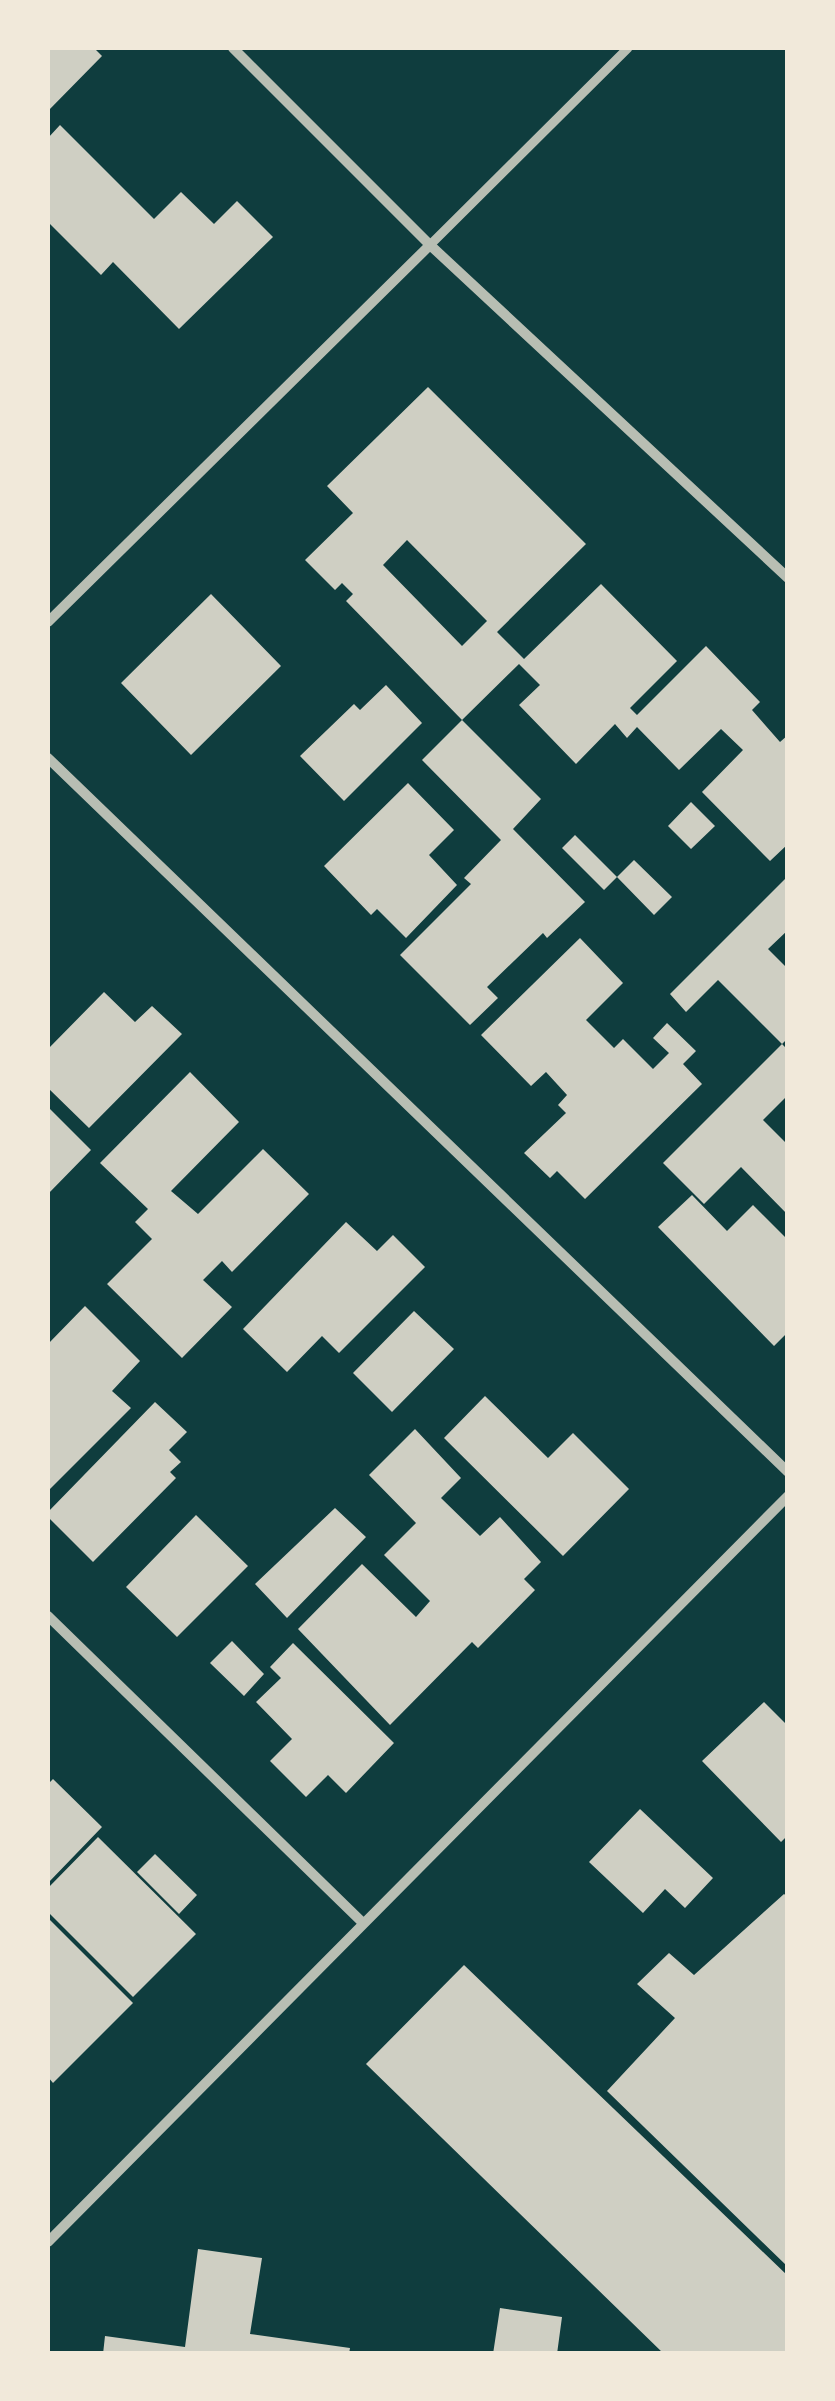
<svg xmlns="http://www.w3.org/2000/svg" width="835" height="2401" font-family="Quicksand,sans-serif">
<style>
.building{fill:#cfcfc3;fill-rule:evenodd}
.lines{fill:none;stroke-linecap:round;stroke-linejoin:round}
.pedestrian{stroke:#b8beb3;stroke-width:9}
.minor{stroke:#b8beb3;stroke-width:10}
</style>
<rect width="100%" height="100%" fill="#0f3d3e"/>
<!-- building -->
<path class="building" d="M 48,48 L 94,48 L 102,56 L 48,111 Z
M 60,125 L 154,219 L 181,192 L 214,224 L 237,201 L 273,237 L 179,329 L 113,262 L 101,275 L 48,222 L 48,138 Z
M 428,387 L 586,544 L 497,632 L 524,659 L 601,584 L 677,661 L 630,708 L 637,715 L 706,646 L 760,702 L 752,710 L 780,742 L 788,735 L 788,844 L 770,861 L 702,792 L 743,750 L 721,729 L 679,770 L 637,727 L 627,738 L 615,724 L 576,764 L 519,705 L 540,685 L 519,664 L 462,720 L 346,601 L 353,594 L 342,583 L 335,590 L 305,560 L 353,513 L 327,486 ZM 407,540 L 487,621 L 462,646 L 383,565 Z
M 211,594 L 281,666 L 191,755 L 121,683 Z
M 386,685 L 422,723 L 344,801 L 300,756 L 354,704 L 360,710 Z
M 462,720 L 541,799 L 513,829 L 585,902 L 547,938 L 543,933 L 487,987 L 498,998 L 470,1025 L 400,955 L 471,884 L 464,878 L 501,840 L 422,760 Z
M 408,783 L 454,830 L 429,855 L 457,885 L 406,938 L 377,909 L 371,915 L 324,866 Z
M 691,802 L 715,826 L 691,849 L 668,826 Z
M 575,835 L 617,877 L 604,890 L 562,848 Z
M 634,860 L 672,897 L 654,915 L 617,877 Z
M 788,876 L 788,930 L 768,949 L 788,969 L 788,1038 L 782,1044 L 718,980 L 686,1012 L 670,994 Z
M 580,938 L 623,983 L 586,1020 L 614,1048 L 623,1039 L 653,1069 L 669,1053 L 653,1038 L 667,1023 L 696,1051 L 683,1064 L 702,1084 L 585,1199 L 557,1171 L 550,1178 L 524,1153 L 566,1113 L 558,1105 L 567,1095 L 546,1072 L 531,1086 L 481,1035 Z
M 104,992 L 135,1022 L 152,1006 L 182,1034 L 89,1128 L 48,1088 L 48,1049 Z
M 782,1044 L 788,1050 L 788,1095 L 763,1120 L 788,1145 L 788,1215 L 741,1167 L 704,1204 L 663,1163 Z
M 190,1072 L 239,1122 L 171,1191 L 198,1214 L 263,1149 L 309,1194 L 232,1272 L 222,1261 L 203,1280 L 232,1307 L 182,1358 L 107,1284 L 152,1239 L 135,1222 L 148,1209 L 100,1163 Z
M 48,1107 L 91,1150 L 48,1194 Z
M 692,1195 L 727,1231 L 753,1205 L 788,1240 L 788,1332 L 774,1346 L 658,1227 Z
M 346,1222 L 377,1251 L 393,1235 L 425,1267 L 339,1353 L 322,1336 L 287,1372 L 243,1329 Z
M 85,1306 L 140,1361 L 112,1391 L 131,1408 L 48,1491 L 48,1344 Z
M 414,1311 L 454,1349 L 392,1412 L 353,1373 Z
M 485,1396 L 548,1458 L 573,1433 L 629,1489 L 563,1556 L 444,1438 Z
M 155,1402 L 187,1432 L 169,1450 L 181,1462 L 170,1472 L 176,1478 L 93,1562 L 48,1517 L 48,1512 Z
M 415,1429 L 461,1478 L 441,1498 L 480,1536 L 500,1517 L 541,1562 L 524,1579 L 535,1590 L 478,1648 L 472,1642 L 390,1725 L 298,1629 L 362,1564 L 416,1617 L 430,1601 L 384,1555 L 416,1523 L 369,1475 Z
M 335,1508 L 366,1537 L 287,1618 L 255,1584 Z
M 196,1515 L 248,1566 L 177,1637 L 126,1587 Z
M 232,1641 L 264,1674 L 244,1696 L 210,1663 Z
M 293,1643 L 394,1743 L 346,1793 L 328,1775 L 306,1797 L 270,1761 L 292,1739 L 256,1702 L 281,1678 L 270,1667 Z
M 764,1702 L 788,1726 L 788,1835 L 781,1842 L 702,1761 Z
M 53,1779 L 102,1827 L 48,1883 L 48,1784 Z
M 640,1809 L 713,1878 L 685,1908 L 665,1889 L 643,1913 L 589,1862 Z
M 98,1837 L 196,1934 L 133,1997 L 48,1912 L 48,1888 Z
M 155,1854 L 197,1895 L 179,1914 L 137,1872 Z
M 784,1894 L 788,1897 L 788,2267 L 607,2091 L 675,2018 L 637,1984 L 669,1953 L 694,1975 Z
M 48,1918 L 133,2003 L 53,2083 L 48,2077 Z
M 464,1965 L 788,2276 L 788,2354 L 664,2354 L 366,2064 Z
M 198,2249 L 262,2258 L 250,2334 L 350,2348 L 349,2354 L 103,2354 L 105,2336 L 185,2347 Z
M 500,2308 L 562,2317 L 557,2354 L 493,2354 Z"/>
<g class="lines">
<!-- pedestrian -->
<path class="pedestrian" d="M 430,245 L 628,48"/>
<!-- minor -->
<path class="minor" d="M 233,48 L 430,245 L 788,578
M 48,622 L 430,245
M 48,758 L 788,1472
M 48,1616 L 363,1923
M 48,2242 L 788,1496"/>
</g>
<!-- border -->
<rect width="835" height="2401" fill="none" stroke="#f1e9da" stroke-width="100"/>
</svg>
